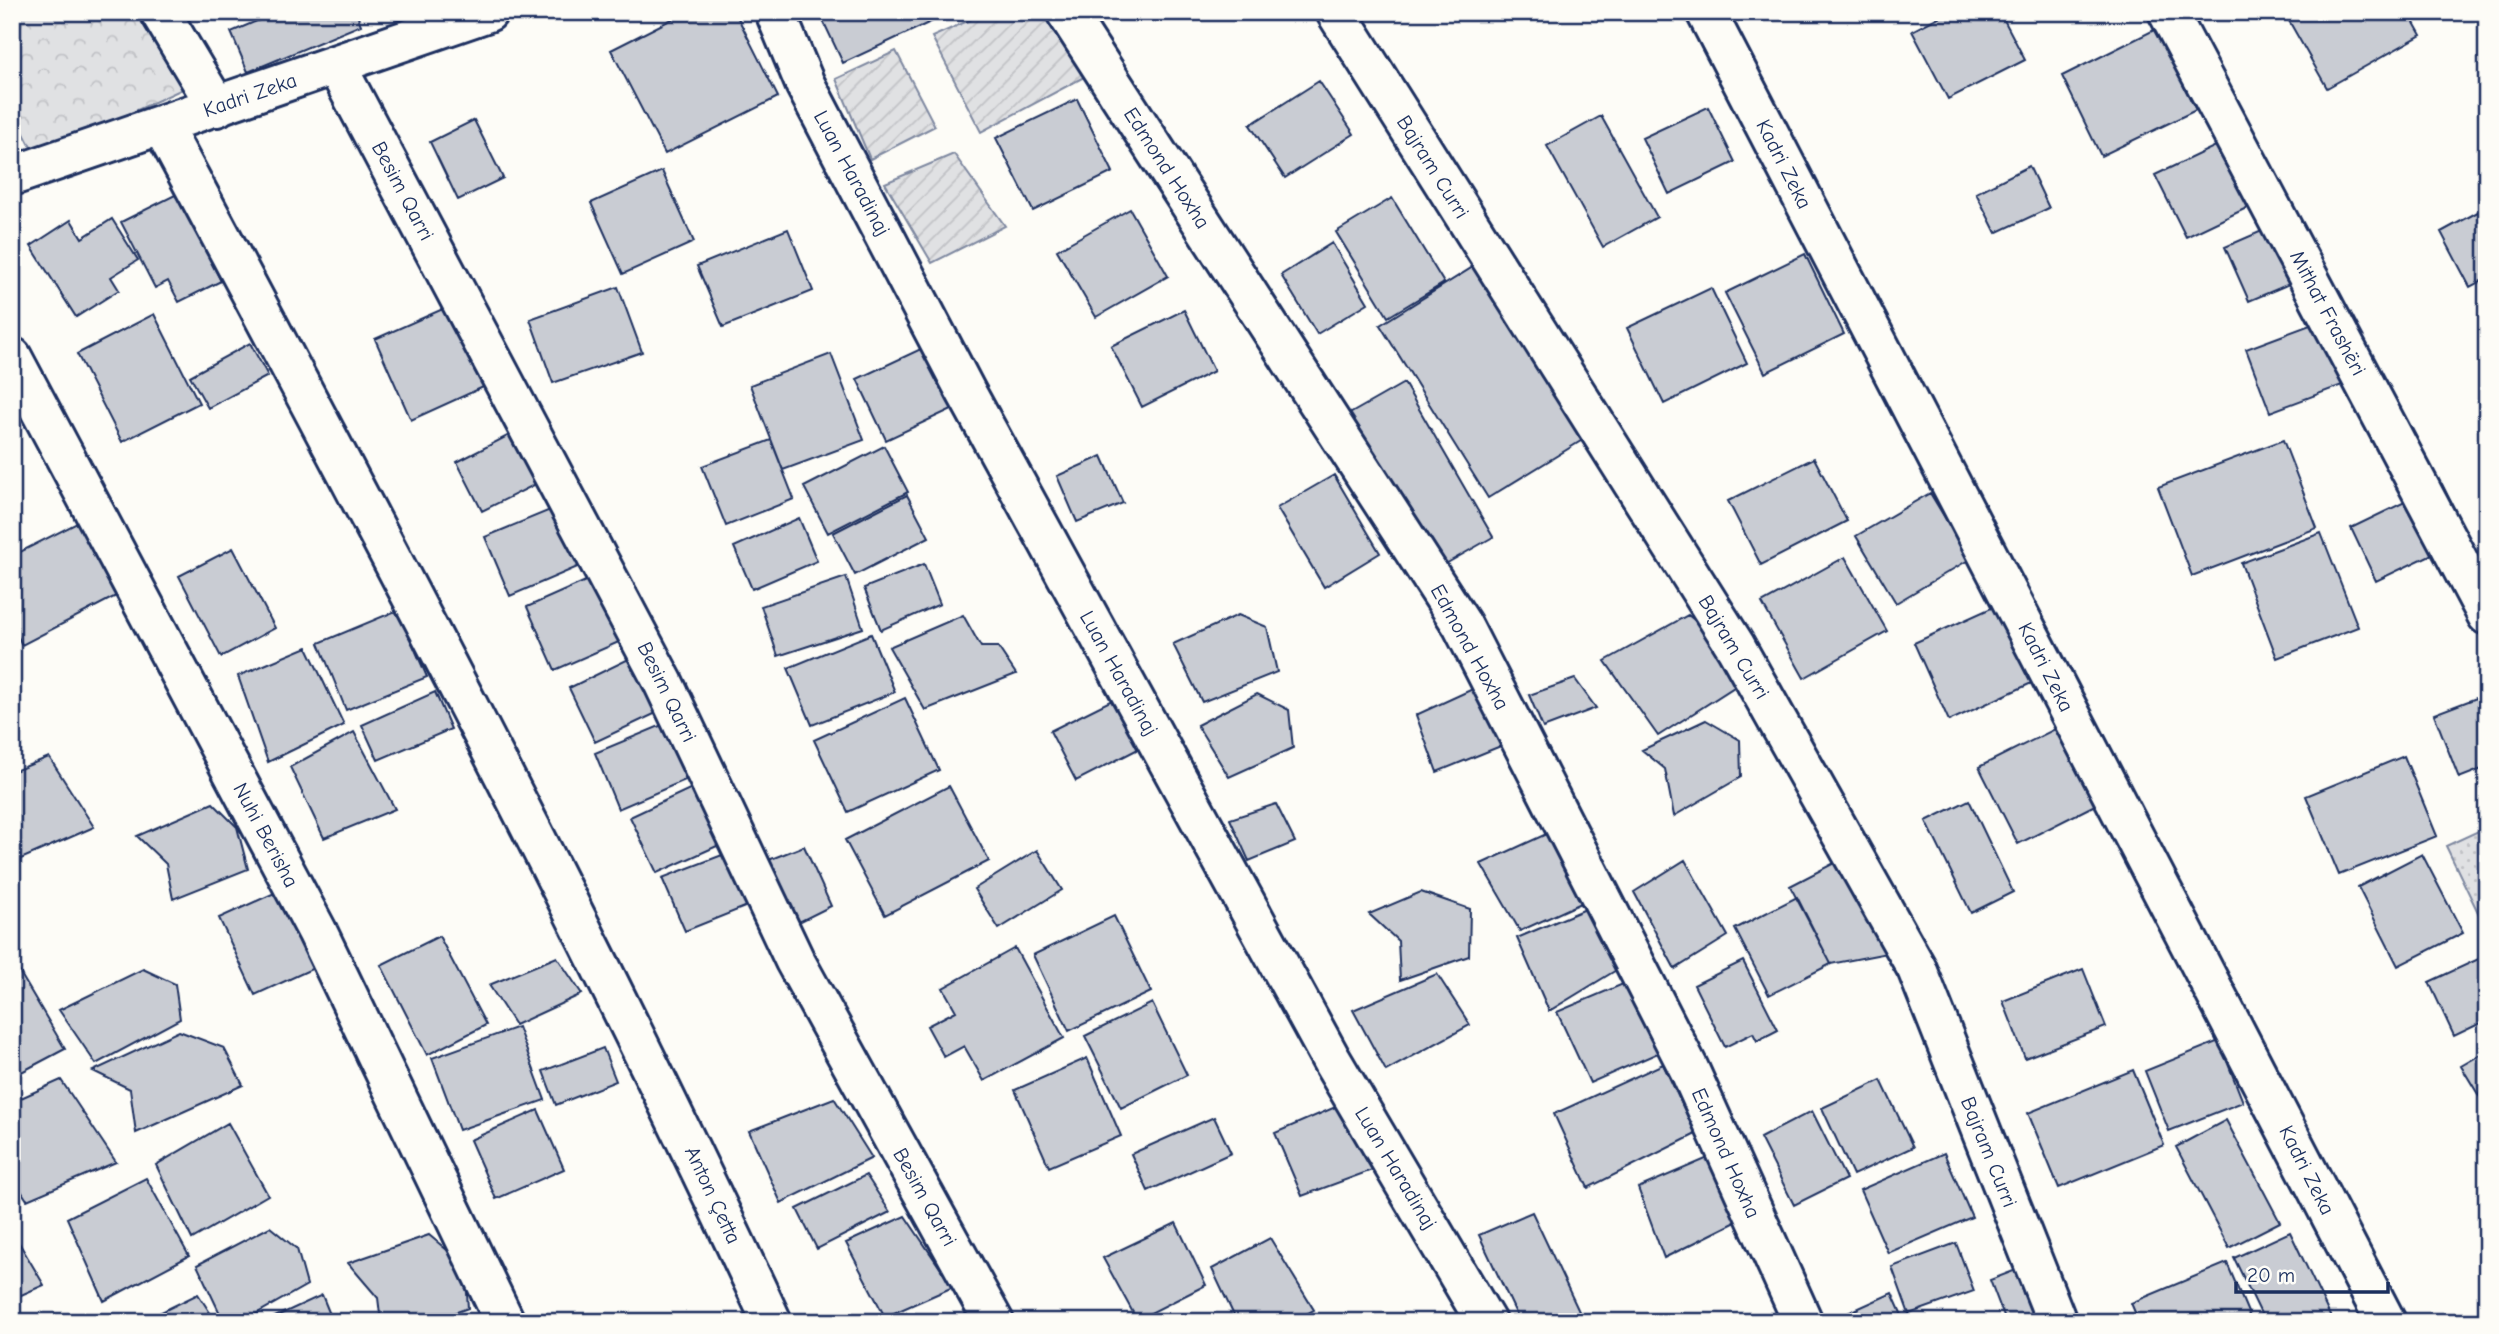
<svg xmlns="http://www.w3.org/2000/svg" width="2499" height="1334" font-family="'Comic Neue',sans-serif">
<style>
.grass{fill:url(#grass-dots);stroke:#7e88a0;stroke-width:2}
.park{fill:url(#park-crowns);stroke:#7e88a0;stroke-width:2}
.garden{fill:url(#garden-furrows);stroke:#7e88a0;stroke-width:2}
.building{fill:#c9ccd3;stroke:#1b2f5e;stroke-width:2}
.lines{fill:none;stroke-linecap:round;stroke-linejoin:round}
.street-casing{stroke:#1b2f5e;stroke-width:44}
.secondary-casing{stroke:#1b2f5e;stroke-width:44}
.street{stroke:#fdfcf7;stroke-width:38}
.secondary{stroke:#fdfcf7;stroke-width:38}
.labels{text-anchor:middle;stroke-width:5;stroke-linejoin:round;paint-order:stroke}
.street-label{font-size:21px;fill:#1b2f5e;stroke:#fdfcf7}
</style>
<defs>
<pattern id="grass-dots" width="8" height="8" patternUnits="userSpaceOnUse" patternTransform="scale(1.75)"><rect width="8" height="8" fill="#e0e1e3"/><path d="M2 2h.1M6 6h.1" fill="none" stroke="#c0c1c5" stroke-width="1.8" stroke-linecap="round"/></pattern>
<pattern id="park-crowns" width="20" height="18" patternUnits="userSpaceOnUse" patternTransform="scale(1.75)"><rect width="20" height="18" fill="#e0e1e3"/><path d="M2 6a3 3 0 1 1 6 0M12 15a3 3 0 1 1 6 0" fill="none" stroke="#c0c1c5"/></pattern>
<pattern id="garden-furrows" width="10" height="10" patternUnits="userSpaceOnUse" patternTransform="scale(1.75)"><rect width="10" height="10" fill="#e0e1e3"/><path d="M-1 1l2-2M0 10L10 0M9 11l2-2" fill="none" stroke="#c0c1c5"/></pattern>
</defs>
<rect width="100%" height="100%" fill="#fdfcf7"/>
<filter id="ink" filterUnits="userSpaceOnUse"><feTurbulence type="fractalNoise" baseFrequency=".0143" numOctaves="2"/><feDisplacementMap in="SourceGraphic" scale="14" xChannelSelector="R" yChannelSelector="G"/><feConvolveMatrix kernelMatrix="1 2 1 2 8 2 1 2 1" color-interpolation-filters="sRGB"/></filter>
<g filter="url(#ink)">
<!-- grass -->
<path class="grass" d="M 2487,827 L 2487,931 L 2446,846 Z"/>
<!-- park -->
<path class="park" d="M 17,12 L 148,12 L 189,86 L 36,157 L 12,110 L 12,26 Z"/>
<!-- garden -->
<path class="garden" d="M 978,12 L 1049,12 L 1084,77 L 981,132 L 932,37 L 979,16 Z
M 896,51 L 935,126 L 870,159 L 836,79 Z
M 954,154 L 1005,226 L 932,263 L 885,183 Z"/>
<!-- building -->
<path class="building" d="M 278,12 L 356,12 L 361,25 L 248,72 L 231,32 Z
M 686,12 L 735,12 L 778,97 L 665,154 L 611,50 Z
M 819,12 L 952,12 L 843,63 Z
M 1948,12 L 2000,12 L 2025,60 L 1948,99 L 1912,31 Z
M 2284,12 L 2408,12 L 2421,35 L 2327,88 Z
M 2156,29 L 2196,110 L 2101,156 L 2062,76 Z
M 1319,81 L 1354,134 L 1285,178 L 1250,125 Z
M 1077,99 L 1113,172 L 1033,211 L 996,138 Z
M 1708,107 L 1735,162 L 1669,194 L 1642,138 Z
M 1601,116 L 1657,217 L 1603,247 L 1547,146 Z
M 474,120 L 503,178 L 458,200 L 430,142 Z
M 2224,142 L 2255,204 L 2186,237 L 2155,175 Z
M 2029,166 L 2049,208 L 1996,233 L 1976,193 Z
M 662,171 L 694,242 L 623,274 L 591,203 Z
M 177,194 L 221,281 L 179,302 L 168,281 L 155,288 L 121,222 Z
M 1392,198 L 1444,283 L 1388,317 L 1336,232 Z
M 2487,207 L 2487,278 L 2470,287 L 2441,232 Z
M 1130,209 L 1168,276 L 1096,317 L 1057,250 Z
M 112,219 L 138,260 L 111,277 L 119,290 L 76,317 L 31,246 L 71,220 L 82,238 Z
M 2278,224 L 2301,279 L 2249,301 L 2225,247 Z
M 788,229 L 813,291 L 723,327 L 697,266 Z
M 1332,243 L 1368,303 L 1317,334 L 1281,275 Z
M 1805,254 L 1844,334 L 1765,373 L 1725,293 Z
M 1481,262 L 1589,436 L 1488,498 L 1380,325 Z
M 618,287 L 642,352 L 553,383 L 530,319 Z
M 1711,288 L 1747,363 L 1664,404 L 1627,328 Z
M 454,304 L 490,384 L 411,420 L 375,339 Z
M 1184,310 L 1214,371 L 1142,407 L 1111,346 Z
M 154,314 L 199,403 L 122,442 L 77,354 Z
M 2329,318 L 2353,381 L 2270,412 L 2246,349 Z
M 250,343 L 268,376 L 208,408 L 190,376 Z
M 925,347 L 954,408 L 886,440 L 857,379 Z
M 831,354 L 864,440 L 783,470 L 750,385 Z
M 1404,383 L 1493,537 L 1435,570 L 1346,416 Z
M 515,432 L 540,482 L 482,511 L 457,462 Z
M 771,440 L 794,499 L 726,526 L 702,466 Z
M 2283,440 L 2317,528 L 2192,576 L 2158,487 Z
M 884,446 L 908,492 L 828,533 L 804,487 Z
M 1102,456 L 1123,503 L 1077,522 L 1057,476 Z
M 1814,458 L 1847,521 L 1761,565 L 1728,501 Z
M 1334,475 L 1380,553 L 1324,587 L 1277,508 Z
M 2442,484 L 2468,537 L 2376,581 L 2351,528 Z
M 1930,493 L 1970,559 L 1896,603 L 1856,536 Z
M 907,495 L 929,537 L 855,575 L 833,533 Z
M 555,508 L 580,566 L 510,596 L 485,537 Z
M 799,518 L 817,561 L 752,589 L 734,547 Z
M 79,522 L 116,596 L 22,645 L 12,625 L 12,556 Z
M 2321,533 L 2358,627 L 2277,658 L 2241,563 Z
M 233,548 L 275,628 L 221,657 L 179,576 Z
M 1845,557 L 1887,631 L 1804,678 L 1762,603 Z
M 924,564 L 940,604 L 881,630 L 864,588 Z
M 599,575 L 628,638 L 555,670 L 527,607 Z
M 846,577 L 863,628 L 778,656 L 761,606 Z
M 2000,604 L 2036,681 L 1949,721 L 1914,643 Z
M 398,610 L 427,677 L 346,710 L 319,643 Z
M 963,615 L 981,647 L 998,647 L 1016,674 L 925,710 L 889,647 Z
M 1238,615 L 1267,627 L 1277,672 L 1202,702 L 1173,644 Z
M 1688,615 L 1718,639 L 1734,687 L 1658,736 L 1605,661 Z
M 871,634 L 895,692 L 812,725 L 788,668 Z
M 307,647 L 344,725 L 268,762 L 238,676 Z
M 641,653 L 667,708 L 595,742 L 569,688 Z
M 1575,679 L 1596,708 L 1543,728 L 1529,695 Z
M 1477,687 L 1513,741 L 1437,772 L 1416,715 Z
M 435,692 L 451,729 L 378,760 L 362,725 Z
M 1257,694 L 1289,710 L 1293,748 L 1229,777 L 1197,725 Z
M 2487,694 L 2487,767 L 2459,778 L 2434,714 Z
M 1118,697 L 1144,746 L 1076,781 L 1050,731 Z
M 905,698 L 939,770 L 848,812 L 814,740 Z
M 674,720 L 697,775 L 618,809 L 595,753 Z
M 1706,720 L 1740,740 L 1741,777 L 1674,816 L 1665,769 L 1642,750 Z
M 2061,726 L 2099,803 L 2018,844 L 1979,767 Z
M 354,732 L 395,809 L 324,838 L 290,767 Z
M 2404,756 L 2437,836 L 2339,875 L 2306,796 Z
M 49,757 L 94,827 L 14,862 L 12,772 Z
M 696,786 L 726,842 L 657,873 L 630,817 Z
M 949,786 L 989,861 L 885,915 L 845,840 Z
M 1969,800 L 2013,892 L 1971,913 L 1926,821 Z
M 213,803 L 237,827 L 248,869 L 173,899 L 166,864 L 137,836 Z
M 1276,804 L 1295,842 L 1249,861 L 1230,819 Z
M 1555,830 L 1588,900 L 1520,931 L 1481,864 Z
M 804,846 L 831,906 L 799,922 L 766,861 Z
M 1037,850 L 1062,890 L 999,929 L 974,889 Z
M 730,852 L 755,903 L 685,931 L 662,878 Z
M 2422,854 L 2463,933 L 2398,966 L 2358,887 Z
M 1685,860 L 1728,936 L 1675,969 L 1634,892 Z
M 1838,861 L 1887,953 L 1831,964 L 1790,886 Z
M 281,890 L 316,967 L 255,995 L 219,918 Z
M 1421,892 L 1470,909 L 1469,956 L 1400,980 L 1398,941 L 1369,914 Z
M 1797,897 L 1831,964 L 1769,995 L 1735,929 Z
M 1588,908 L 1623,966 L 1549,1011 L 1517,938 Z
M 1114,916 L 1151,992 L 1069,1031 L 1033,955 Z
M 439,936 L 486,1025 L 427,1055 L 381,965 Z
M 1015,948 L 1064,1038 L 984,1081 L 964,1046 L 944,1057 L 927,1026 L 956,1011 L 943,988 Z
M 2487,955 L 2487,1020 L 2454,1036 L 2429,982 Z
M 557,957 L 582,994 L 515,1025 L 489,985 Z
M 13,961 L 65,1049 L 12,1077 L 12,962 Z
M 1743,961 L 1778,1030 L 1757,1041 L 1753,1033 L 1725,1047 L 1694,985 Z
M 143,969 L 175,984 L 180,1019 L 96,1064 L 59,1010 Z
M 2083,969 L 2106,1027 L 2025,1058 L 2003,1001 Z
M 1437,974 L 1470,1025 L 1386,1071 L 1353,1010 Z
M 1630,981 L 1658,1053 L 1590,1083 L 1557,1012 Z
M 1152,1003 L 1187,1075 L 1121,1108 L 1085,1036 Z
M 518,1027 L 545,1100 L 459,1130 L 432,1058 Z
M 179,1031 L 224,1048 L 243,1085 L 136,1133 L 130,1089 L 93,1071 Z
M 2219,1041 L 2243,1102 L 2169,1131 L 2145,1071 Z
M 603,1048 L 616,1081 L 556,1105 L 543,1071 Z
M 2487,1051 L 2487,1109 L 2461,1066 Z
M 1087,1058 L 1121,1136 L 1049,1167 L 1015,1090 Z
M 1663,1064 L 1696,1134 L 1588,1188 L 1554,1114 Z
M 2133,1070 L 2164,1145 L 2059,1188 L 2028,1113 Z
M 61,1080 L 116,1162 L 27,1200 L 12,1177 L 12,1102 Z
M 1881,1080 L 1913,1147 L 1853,1175 L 1822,1108 Z
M 834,1098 L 872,1158 L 781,1203 L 749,1131 Z
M 1347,1102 L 1375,1169 L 1302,1196 L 1275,1133 Z
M 538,1110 L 564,1169 L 496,1199 L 470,1140 Z
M 1812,1111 L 1846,1179 L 1794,1205 L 1760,1138 Z
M 1214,1117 L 1231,1153 L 1148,1191 L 1131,1154 Z
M 2226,1120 L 2280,1222 L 2229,1248 L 2176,1147 Z
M 228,1123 L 268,1195 L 192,1239 L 156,1165 Z
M 1944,1153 L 1972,1217 L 1888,1253 L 1860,1190 Z
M 1708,1158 L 1736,1222 L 1664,1258 L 1638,1188 Z
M 866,1175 L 890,1212 L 817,1249 L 797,1209 Z
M 146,1178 L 189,1256 L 104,1301 L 67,1218 Z
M 1532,1212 L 1584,1322 L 1520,1322 L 1479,1235 Z
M 905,1216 L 953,1287 L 885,1317 L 846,1243 Z
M 1176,1223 L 1206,1285 L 1137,1320 L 1103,1258 Z
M 270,1227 L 297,1249 L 307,1285 L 242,1322 L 224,1322 L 197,1265 Z
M 12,1231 L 44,1285 L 12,1299 Z
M 2290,1232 L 2333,1322 L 2265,1322 L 2234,1258 Z
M 429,1235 L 465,1265 L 468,1308 L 429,1322 L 381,1322 L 378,1298 L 348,1263 Z
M 1270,1238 L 1314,1310 L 1292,1322 L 1237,1322 L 1212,1269 Z
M 1956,1243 L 1974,1291 L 1909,1314 L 1892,1267 Z
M 2042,1260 L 2059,1322 L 2006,1322 L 1990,1280 Z
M 2227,1263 L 2252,1322 L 2139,1322 L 2131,1303 Z
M 1892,1293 L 1905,1322 L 1828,1322 Z
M 198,1294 L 216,1322 L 141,1322 Z
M 322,1295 L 333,1322 L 264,1322 Z"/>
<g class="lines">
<!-- street casing -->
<g class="street-casing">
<path id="street" d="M 160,12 L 217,107
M 775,12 L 805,84 L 966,392 L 1332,1061 L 1486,1322
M 1066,12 L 1462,625 L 1689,1069 L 1803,1322
M 1336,12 L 1736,647 L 1917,969 L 2057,1322
M 1706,12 L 2386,1322
M 2168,12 L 2487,615
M 336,65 L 663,682 L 795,961 L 994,1322
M 162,126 C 373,520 583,916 772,1322
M 12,357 L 317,931 L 505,1322"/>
</g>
<!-- secondary casing -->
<g class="secondary-casing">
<path id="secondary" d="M 12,176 L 488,12"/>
</g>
<!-- street -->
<use href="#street" class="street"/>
<!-- secondary -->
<use href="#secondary" class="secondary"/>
</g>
</g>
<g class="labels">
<!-- street labels -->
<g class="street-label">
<text transform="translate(250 95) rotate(-19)" y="7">Kadri Zeka</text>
<text transform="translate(1784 164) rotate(63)" y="7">Kadri Zeka</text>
<text transform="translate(1433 167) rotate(58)" y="7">Bajram Curri</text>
<text transform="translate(1167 168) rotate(57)" y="7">Edmond Hoxha</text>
<text transform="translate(852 173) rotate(62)" y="7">Luan Haradinaj</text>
<text transform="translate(403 191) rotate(62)" y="7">Besim Qarri</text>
<text transform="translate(2328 313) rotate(62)" y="7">Mithat Frashëri</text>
<text transform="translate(1470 647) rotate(61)" y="7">Edmond Hoxha</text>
<text transform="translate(1734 647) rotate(59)" y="7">Bajram Curri</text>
<text transform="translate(2046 667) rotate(63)" y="7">Kadri Zeka</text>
<text transform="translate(1119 673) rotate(61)" y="7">Luan Haradinaj</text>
<text transform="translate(667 692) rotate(64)" y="7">Besim Qarri</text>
<text transform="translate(266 835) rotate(62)" y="7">Nuhi Berisha</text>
<text transform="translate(1989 1152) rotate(68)" y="7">Bajram Curri</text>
<text transform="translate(1726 1153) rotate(66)" y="7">Edmond Hoxha</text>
<text transform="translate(1396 1168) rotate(59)" y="7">Luan Haradinaj</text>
<text transform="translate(2307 1170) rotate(63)" y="7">Kadri Zeka</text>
<text transform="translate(713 1195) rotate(65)" y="7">Anton Çetta</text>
<text transform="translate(925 1197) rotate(61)" y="7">Besim Qarri</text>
</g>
</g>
<!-- margin -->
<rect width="2499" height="1334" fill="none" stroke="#fdfcf7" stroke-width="42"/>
<rect x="21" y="21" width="2457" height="1292" fill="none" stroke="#1b2f5e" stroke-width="2.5" filter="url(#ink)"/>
<!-- scale -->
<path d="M2236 1282v10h152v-10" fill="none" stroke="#1b2f5e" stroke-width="3.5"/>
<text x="2247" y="1282" font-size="21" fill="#1b2f5e" stroke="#fdfcf7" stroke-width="5" paint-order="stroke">20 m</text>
</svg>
